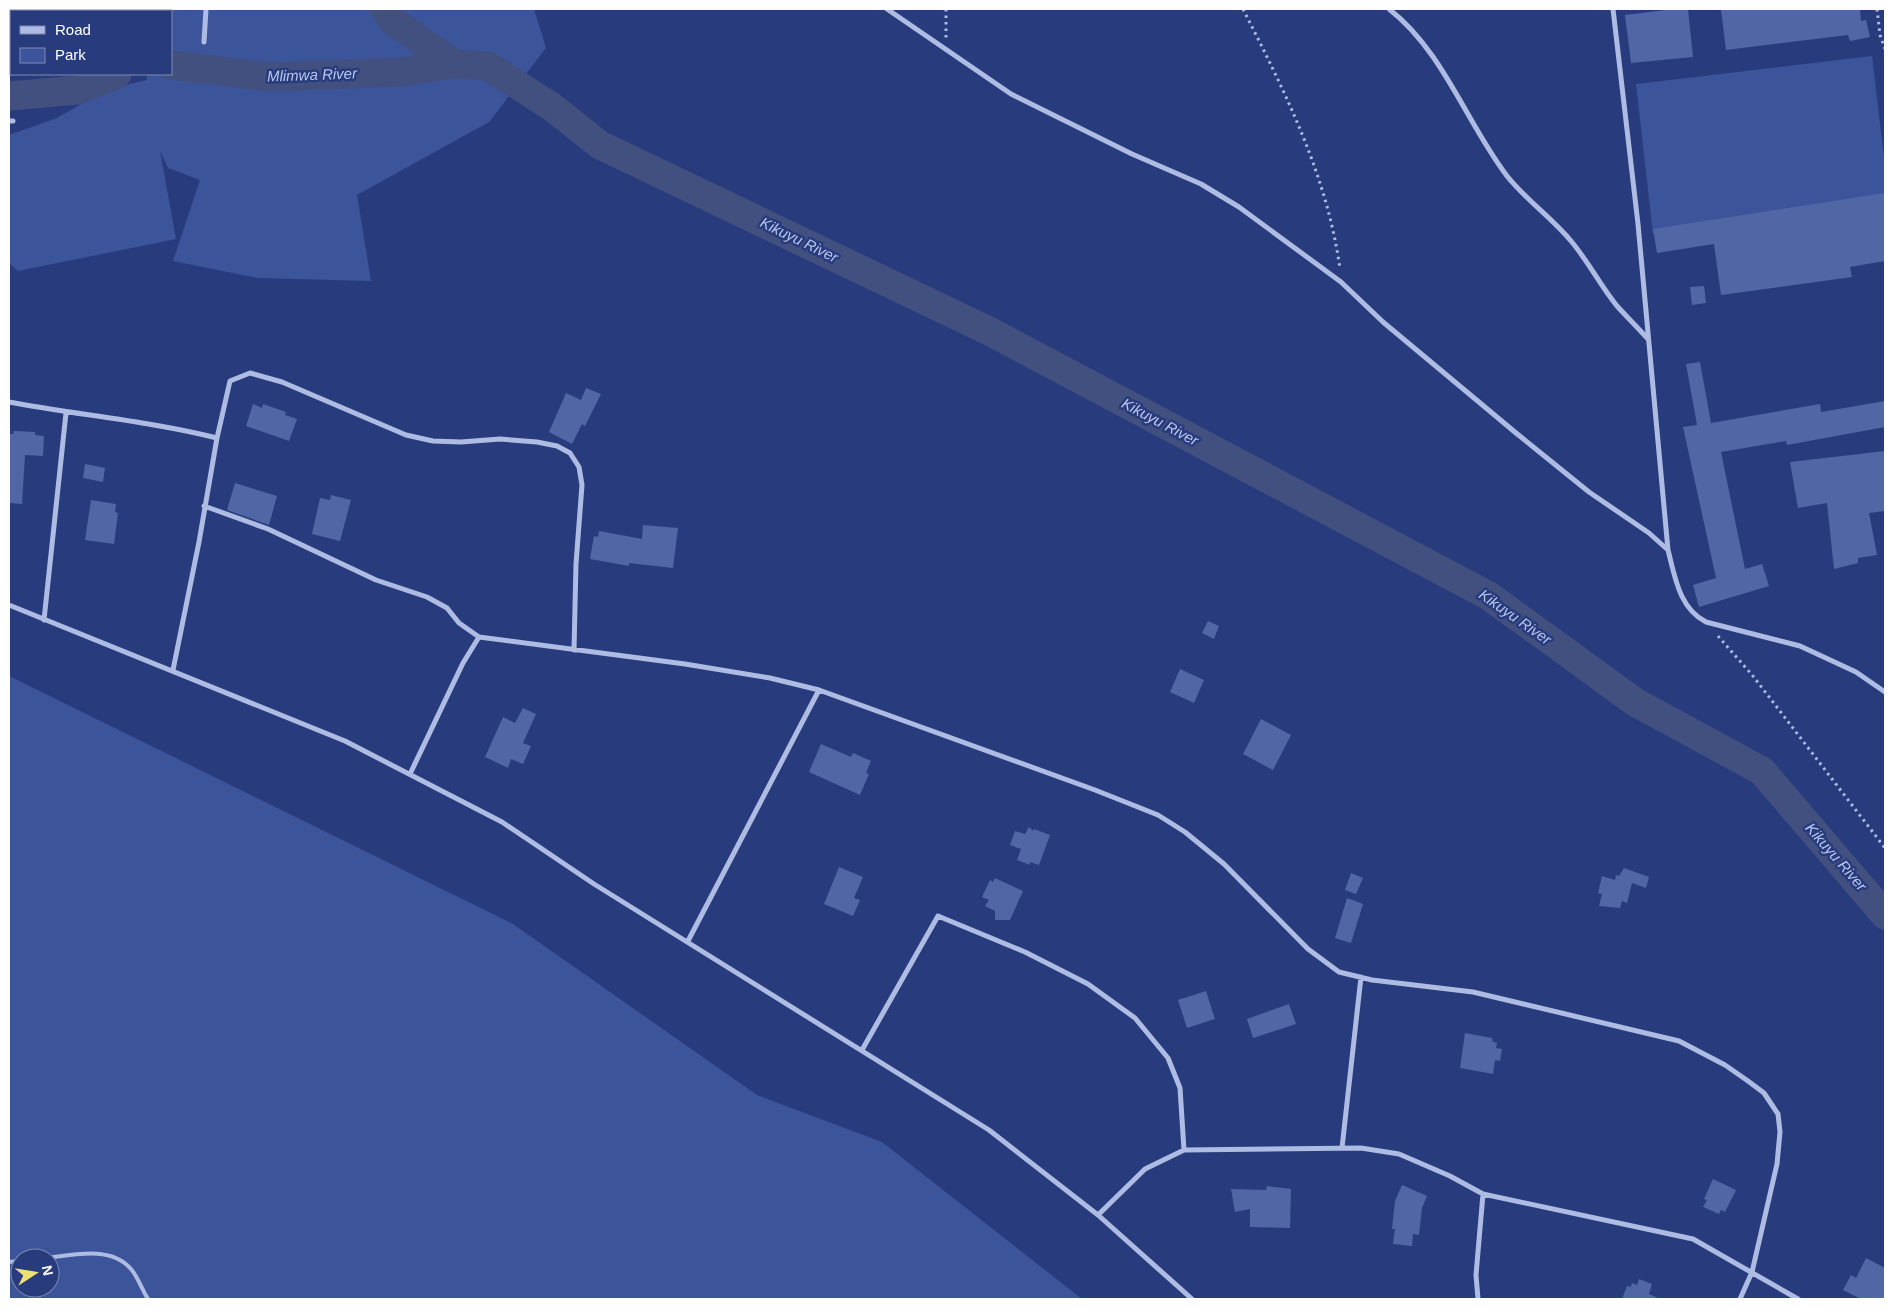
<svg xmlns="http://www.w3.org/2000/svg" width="1894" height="1308" font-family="Helvetica,sans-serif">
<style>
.green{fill:#3c549a;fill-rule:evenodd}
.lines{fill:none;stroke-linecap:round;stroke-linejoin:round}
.river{stroke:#425080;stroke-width:29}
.building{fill:#5166a5}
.path{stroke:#aebce4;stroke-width:3;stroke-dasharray:2.5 4;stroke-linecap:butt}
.service{stroke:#aebce4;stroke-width:4}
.minor{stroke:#aebce4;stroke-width:5}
.labels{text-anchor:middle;stroke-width:5;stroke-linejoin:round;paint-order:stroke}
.water-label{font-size:15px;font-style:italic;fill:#b9c6ec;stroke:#283c7d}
</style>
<rect width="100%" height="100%" fill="#283c7d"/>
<!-- green -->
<path class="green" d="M 9,9 L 120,9 L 121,11 L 11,11 L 11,74 L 29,74 L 9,76 Z
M 146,9 L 534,9 L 546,48 L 489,122 L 357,195 L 371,281 L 257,278 L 173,261 L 200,180 L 168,168 L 160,151 L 176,239 L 18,271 L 9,263 L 9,135 L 57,118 L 107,89 L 147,80 L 147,74 L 171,74 L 171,11 L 146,11 Z
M 1872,56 L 1885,166 L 1885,206 L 1653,234 L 1636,84 Z
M 9,676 L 513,924 L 757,1095 L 882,1142 L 1082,1299 L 9,1299 ZM 20,1258 L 50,1258 L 50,1288 L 20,1288 Z"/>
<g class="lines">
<!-- river -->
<path class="river" d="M 385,9 L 392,20 L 454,64 L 488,66 L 552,107 L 600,145 L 989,331 L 1489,596 L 1635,702 L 1762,771 L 1885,915
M 171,65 L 269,77 L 401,72 L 454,64
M 9,96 L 78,90 L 117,74"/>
</g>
<!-- building -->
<path class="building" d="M 1674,9 L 1688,9 L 1693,57 L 1631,63 L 1625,15 Z
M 1728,9 L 1860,9 L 1861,21 L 1866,20 L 1870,37 L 1850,41 L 1848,35 L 1726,50 L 1721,10 Z
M 1885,193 L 1885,261 L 1850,267 L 1852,277 L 1721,295 L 1714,244 L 1657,253 L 1653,229 Z
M 1704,286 L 1706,303 L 1692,305 L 1690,287 Z
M 1700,362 L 1711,423 L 1820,404 L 1821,412 L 1885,401 L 1885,427 L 1787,445 L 1786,441 L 1721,452 L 1745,569 L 1762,564 L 1769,586 L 1699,607 L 1693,585 L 1716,578 L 1683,427 L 1697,425 L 1686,364 Z
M 586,388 L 601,394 L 585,426 L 582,424 L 572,444 L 549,432 L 566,393 L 581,400 Z
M 253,404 L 262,408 L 263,404 L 286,412 L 285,415 L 297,419 L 289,441 L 246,426 Z
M 14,431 L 35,432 L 35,435 L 44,436 L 43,456 L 25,455 L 22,504 L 9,503 L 9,434 L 13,434 Z
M 1885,451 L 1885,511 L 1869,513 L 1877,555 L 1858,558 L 1858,563 L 1834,569 L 1827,503 L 1798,508 L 1790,462 Z
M 85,464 L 105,468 L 103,482 L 83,478 Z
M 235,483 L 277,496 L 269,525 L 227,510 Z
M 331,495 L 351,500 L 340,541 L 312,534 L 320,498 L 330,500 Z
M 91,500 L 116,504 L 115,512 L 118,513 L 114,544 L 85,540 Z
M 643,525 L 678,528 L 673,568 L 629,563 L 629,566 L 590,559 L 594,536 L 598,537 L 599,531 L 642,539 Z
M 1208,621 L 1219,626 L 1214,639 L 1202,633 Z
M 1180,669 L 1204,680 L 1194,703 L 1170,692 Z
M 523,708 L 536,714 L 523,743 L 531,746 L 523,764 L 511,759 L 508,768 L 485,757 L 503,717 L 515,723 Z
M 1261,719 L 1291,735 L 1273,770 L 1243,754 Z
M 821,744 L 851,757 L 853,753 L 871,761 L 866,773 L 869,774 L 860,795 L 809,772 Z
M 1029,827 L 1033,831 L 1034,829 L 1050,835 L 1039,865 L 1030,862 L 1030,865 L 1017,860 L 1021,849 L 1010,845 L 1015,831 L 1025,834 Z
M 839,867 L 863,877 L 854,898 L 860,900 L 853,916 L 824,904 Z
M 1624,868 L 1649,877 L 1646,888 L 1632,883 L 1627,903 L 1622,901 L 1620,908 L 1599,906 L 1602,894 L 1598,893 L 1602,876 L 1615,880 L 1616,875 L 1619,876 Z
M 1351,873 L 1363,878 L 1356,894 L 1345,890 Z
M 995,878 L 1023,891 L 1010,920 L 995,920 L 995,911 L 985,906 L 989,900 L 982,897 L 990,880 L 993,882 Z
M 1347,898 L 1363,904 L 1351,943 L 1335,938 Z
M 1206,991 L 1215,1019 L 1187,1028 L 1178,1000 Z
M 1289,1004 L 1296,1024 L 1253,1038 L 1247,1019 Z
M 1465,1033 L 1492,1038 L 1493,1042 L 1497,1043 L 1496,1048 L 1502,1049 L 1500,1061 L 1495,1060 L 1493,1074 L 1460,1068 Z
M 1713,1179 L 1736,1190 L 1725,1212 L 1721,1210 L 1719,1214 L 1703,1207 L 1707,1200 L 1704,1199 Z
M 1402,1185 L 1427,1196 L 1422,1208 L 1419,1235 L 1413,1234 L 1412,1246 L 1393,1244 L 1395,1229 L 1392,1229 L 1395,1201 Z
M 1267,1186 L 1291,1189 L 1290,1228 L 1250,1227 L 1250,1209 L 1235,1212 L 1231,1189 L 1266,1190 Z
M 1866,1258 L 1885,1268 L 1885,1299 L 1861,1299 L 1843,1290 L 1851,1275 L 1856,1278 Z
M 1639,1279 L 1652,1284 L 1649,1294 L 1660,1299 L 1622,1299 L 1627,1286 L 1631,1287 L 1632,1283 L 1637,1285 Z"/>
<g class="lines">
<!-- path -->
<path class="path" d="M 946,9 L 946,38
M 1243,9 C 1285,92 1327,175 1340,269
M 1877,9 L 1880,35 L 1885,49
M 1718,636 L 1753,676 L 1885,848"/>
<!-- service -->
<path class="service" d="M 46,1258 C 72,1255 111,1245 131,1269 C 138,1277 142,1290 148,1299
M 9,1262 L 20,1261"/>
<!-- minor -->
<path class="minor" d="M 887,9 L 1011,94 L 1132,154 L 1201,184 L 1239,207 L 1341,282 L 1383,322 L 1516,433 L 1589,492 L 1649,533 L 1668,550
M 1389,9 C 1443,51 1466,122 1507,176 C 1526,200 1551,217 1571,241 C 1588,261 1600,285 1617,306 C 1627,317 1638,328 1648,339
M 1613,9 L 1638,224 L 1668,550 C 1675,577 1679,608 1706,622 L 1800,646 L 1856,672 L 1885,692
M 204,42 L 206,9
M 9,121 L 13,121
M 9,402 C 78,415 149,421 217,438 L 199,542 L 173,670
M 217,438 L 230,381 L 250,373 L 282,382 L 406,435 L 433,441 L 461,442 L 500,439 L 537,442 L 557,446 L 570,453 L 579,467 L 582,485 L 576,564 L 574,650
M 204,506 L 268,529 L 376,580 L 427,597 L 447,608 L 459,623 L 479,637 L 685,664 L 770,678 L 819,690 L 1095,790 L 1158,815 L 1185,832 L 1224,864 L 1308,949 L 1339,972 L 1372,980 L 1473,992 L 1679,1041 L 1725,1065 L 1748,1081 L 1764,1093 L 1778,1114 L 1780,1132 L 1777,1164 L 1752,1272 L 1740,1299
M 9,605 L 345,741 L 502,822 L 594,884 L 989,1130 L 1098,1215 L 1192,1299
M 44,620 L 66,413
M 410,774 L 463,663 L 479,637
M 688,941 L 819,690
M 862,1050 L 938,916 L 1025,952 L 1088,984 L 1135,1018 L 1168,1058 L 1180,1088 L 1184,1150
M 1342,1148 L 1361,977
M 1098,1215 L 1145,1169 L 1184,1150 L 1361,1148 L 1399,1154 L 1450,1176 L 1483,1194 L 1693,1239 L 1798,1299
M 1478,1299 L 1476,1275 L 1483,1194"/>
</g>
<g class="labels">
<!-- water labels -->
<g class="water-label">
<text transform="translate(312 75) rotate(-2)" y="5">Mlimwa River</text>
<text transform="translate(799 240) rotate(26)" y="5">Kikuyu River</text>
<text transform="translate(1160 422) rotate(28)" y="5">Kikuyu River</text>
<text transform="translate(1515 617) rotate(35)" y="5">Kikuyu River</text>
<text transform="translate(1836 857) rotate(49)" y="5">Kikuyu River</text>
</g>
</g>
<!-- border -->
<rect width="1894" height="1308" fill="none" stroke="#ffffff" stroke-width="20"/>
<!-- legend -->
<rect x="10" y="10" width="162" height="65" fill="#283c7d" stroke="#7e8ab1"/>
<rect x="20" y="26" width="25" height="8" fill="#aebce4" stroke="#7e8ab1"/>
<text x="55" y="35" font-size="15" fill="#ffffff">Road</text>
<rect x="20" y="48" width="25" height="15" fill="#3c549a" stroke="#7e8ab1"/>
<text x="55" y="60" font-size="15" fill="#ffffff">Park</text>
<!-- north arrow -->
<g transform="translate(35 1273) rotate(78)"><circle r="24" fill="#283c7d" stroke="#7e8ab1"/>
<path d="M0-4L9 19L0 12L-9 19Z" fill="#ebe175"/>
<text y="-8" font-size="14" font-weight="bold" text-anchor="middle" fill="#ffffff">N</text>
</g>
</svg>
